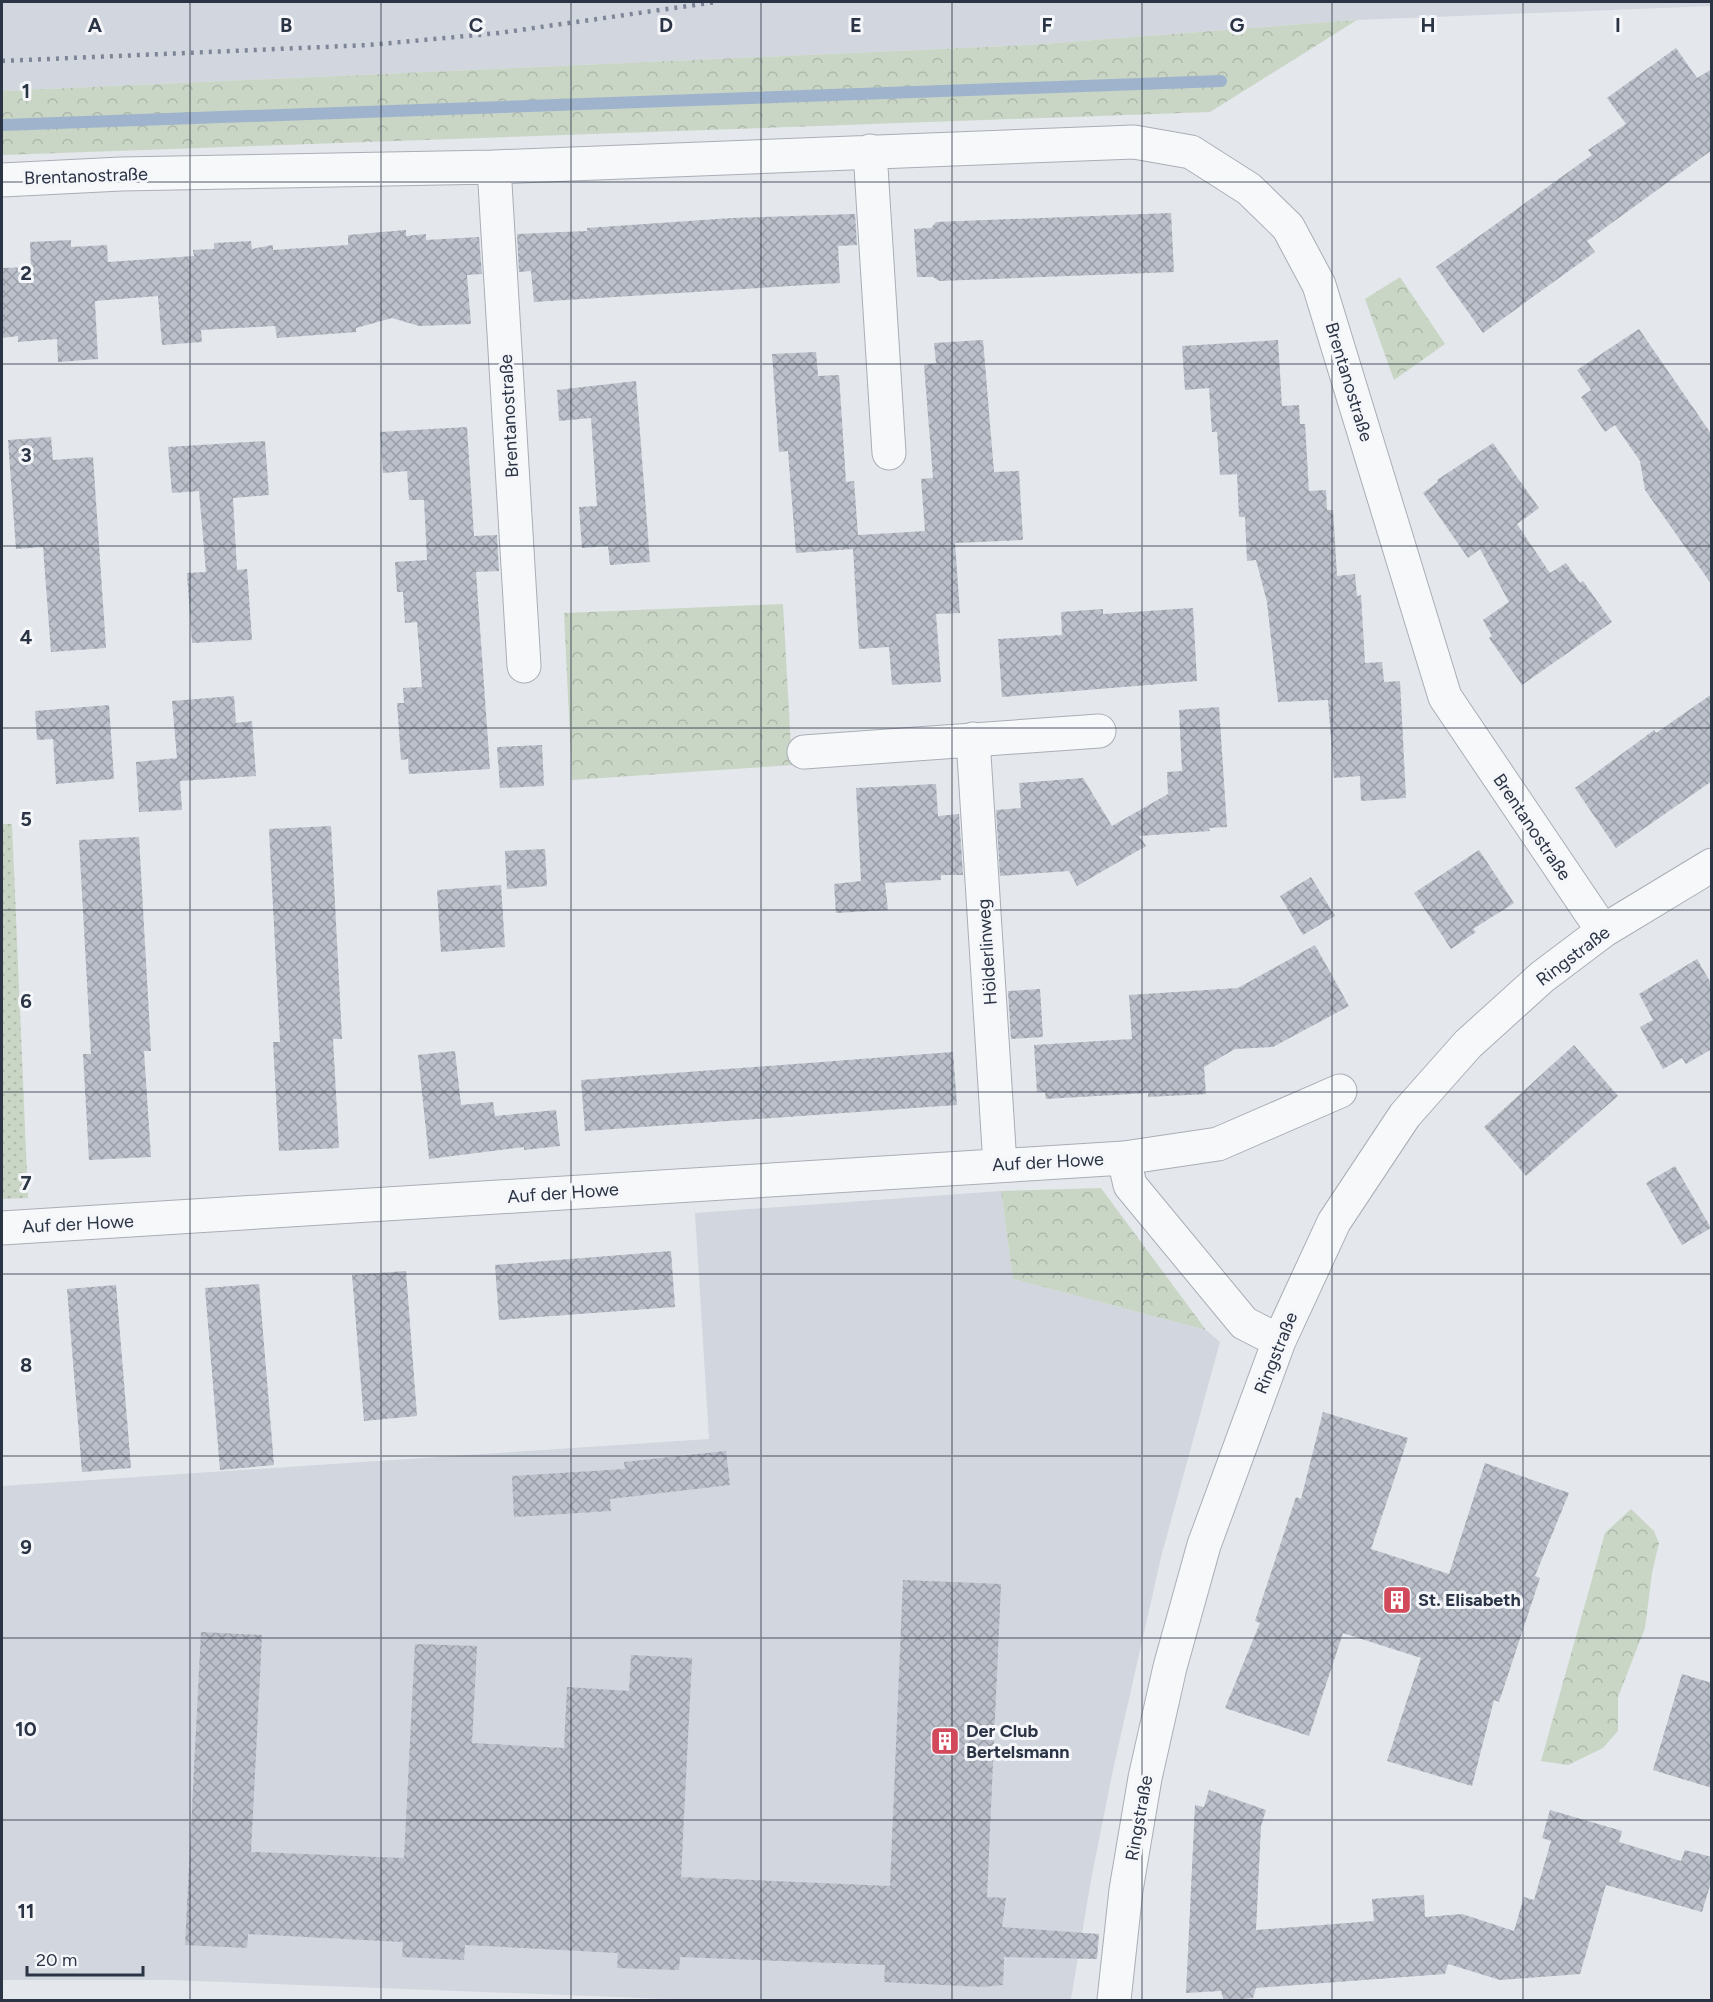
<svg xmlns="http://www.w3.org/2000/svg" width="1713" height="2002" font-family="Figtree,sans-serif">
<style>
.built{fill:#d2d6de}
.forest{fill:url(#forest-crowns)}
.garden{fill:url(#garden-dots)}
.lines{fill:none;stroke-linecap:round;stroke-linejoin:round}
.stream{stroke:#9fb4cc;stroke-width:12}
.building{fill:url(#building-cross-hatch)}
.street-casing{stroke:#a9aeb7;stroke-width:35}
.street{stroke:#f7f8fa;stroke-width:33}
.rail{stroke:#7d8696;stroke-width:4.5;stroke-dasharray:3 6;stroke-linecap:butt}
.grid{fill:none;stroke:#2b3445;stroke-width:1.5;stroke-opacity:0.55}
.labels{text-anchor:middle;stroke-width:6;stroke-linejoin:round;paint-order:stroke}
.street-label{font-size:18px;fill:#2b3445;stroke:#f4f6f9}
.poi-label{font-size:18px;font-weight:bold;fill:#2b3445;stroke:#f4f6f9;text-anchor:start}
.grid-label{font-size:20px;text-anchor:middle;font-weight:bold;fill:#2b3445;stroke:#f4f6f9;stroke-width:6;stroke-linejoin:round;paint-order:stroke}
</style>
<defs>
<pattern id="forest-crowns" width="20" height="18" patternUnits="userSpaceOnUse" patternTransform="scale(1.5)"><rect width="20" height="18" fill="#c9d6c5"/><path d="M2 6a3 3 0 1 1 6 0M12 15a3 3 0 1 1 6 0" fill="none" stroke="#adb8ab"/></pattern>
<pattern id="garden-dots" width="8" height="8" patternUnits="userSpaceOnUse" patternTransform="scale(1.5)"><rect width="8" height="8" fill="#c9d6c5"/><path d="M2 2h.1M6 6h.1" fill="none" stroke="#adb8ab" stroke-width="1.8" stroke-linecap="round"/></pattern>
<pattern id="building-cross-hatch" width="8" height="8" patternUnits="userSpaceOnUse" patternTransform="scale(1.5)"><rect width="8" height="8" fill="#bbc0ca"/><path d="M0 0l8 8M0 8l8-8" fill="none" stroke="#989da6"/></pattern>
</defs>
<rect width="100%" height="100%" fill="#e4e7ec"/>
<!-- built -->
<path class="built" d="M 2,2 L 1711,2 L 1711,6 L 1357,20 L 1028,45 L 2,91 Z
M 1001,1191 L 1013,1279 L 1206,1330 L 1220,1342 L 1161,1557 L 1113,1770 L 1091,1880 L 1071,1999 L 695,2000 L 171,1980 L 2,1980 L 2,1486 L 709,1439 L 695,1213 Z"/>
<!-- forest -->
<path class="forest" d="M 1357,20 L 1210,112 L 2,155 L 2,91 L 1028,45 Z
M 1400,277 L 1445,344 L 1394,380 L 1365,299 Z
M 783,604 L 792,765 L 572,780 L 564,613 Z
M 1101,1188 L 1206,1330 L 1013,1279 L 1001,1191 Z
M 1631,1509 L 1654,1531 L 1659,1543 L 1652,1573 L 1645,1628 L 1618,1697 L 1618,1731 L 1603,1748 L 1568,1765 L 1541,1761 L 1605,1533 Z"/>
<!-- garden -->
<path class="garden" d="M 2,824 L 12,824 L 28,1198 L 2,1199 Z"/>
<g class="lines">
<!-- stream -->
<path class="stream" d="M 2,125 L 1221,81"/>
</g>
<!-- building -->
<path class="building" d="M 1676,48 L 1697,78 L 1712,69 L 1712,150 L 1587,241 L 1595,252 L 1483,333 L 1436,267 L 1592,155 L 1588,150 L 1626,124 L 1607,98 Z
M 1171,213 L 1174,272 L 939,281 L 933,277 L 917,277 L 914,229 L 931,228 L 936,222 Z
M 855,214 L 857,245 L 838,246 L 840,283 L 534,302 L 531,271 L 519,272 L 517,234 L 587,231 L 587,228 L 732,218 Z
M 406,230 L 406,236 L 426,234 L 426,240 L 479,237 L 482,274 L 467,275 L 471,324 L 419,326 L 392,318 L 356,328 L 356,332 L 277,338 L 275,326 L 201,330 L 202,342 L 162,345 L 158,296 L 95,301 L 98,359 L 58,362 L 57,339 L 18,342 L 18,336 L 2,338 L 2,268 L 31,267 L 30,242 L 71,240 L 71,247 L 107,245 L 108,262 L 194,256 L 193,250 L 214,249 L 214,243 L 251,241 L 252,249 L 273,245 L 273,250 L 348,245 L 348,235 Z
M 1639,329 L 1712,435 L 1712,585 L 1645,490 L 1640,461 L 1615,425 L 1605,432 L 1581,397 L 1591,390 L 1577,370 Z
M 983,340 L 994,472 L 1019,471 L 1023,540 L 955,543 L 960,613 L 936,614 L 941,682 L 892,685 L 889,647 L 859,649 L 853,549 L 796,553 L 788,451 L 779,452 L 772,354 L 816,352 L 818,376 L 839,375 L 846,482 L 854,481 L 858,535 L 893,533 L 925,531 L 921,479 L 933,478 L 924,365 L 936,363 L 934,343 Z
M 1278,340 L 1282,406 L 1299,405 L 1300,424 L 1305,424 L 1309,491 L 1326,490 L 1327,510 L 1333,510 L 1337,576 L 1355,574 L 1357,596 L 1361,595 L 1365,663 L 1382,662 L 1384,682 L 1400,681 L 1406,798 L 1361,801 L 1360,776 L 1334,778 L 1328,700 L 1278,702 L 1267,602 L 1256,560 L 1247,561 L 1245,517 L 1239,517 L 1237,474 L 1220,475 L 1217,432 L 1212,432 L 1209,388 L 1185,390 L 1182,346 Z
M 636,381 L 650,562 L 610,565 L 608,546 L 582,548 L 579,507 L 597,506 L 591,418 L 559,421 L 557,390 Z
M 467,427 L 474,536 L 497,535 L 499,571 L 476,572 L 490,769 L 409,774 L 408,759 L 401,760 L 397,703 L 404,703 L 403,688 L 422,687 L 417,622 L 405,623 L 403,592 L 397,592 L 395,562 L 427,560 L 424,500 L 409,500 L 407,471 L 383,473 L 380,432 Z
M 51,437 L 53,460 L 93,457 L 106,648 L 51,652 L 43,547 L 16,549 L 8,440 Z
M 265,441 L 269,495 L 233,498 L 237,570 L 247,569 L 252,640 L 192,643 L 187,573 L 206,572 L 199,491 L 172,493 L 168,447 Z
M 1493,443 L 1539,508 L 1517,524 L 1550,573 L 1566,563 L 1580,583 L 1583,581 L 1612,622 L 1522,685 L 1489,638 L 1492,636 L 1483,620 L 1509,602 L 1480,549 L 1468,558 L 1423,493 L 1438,482 L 1437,480 Z
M 1193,608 L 1197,681 L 1002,697 L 998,639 L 1062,635 L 1061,612 L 1103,609 L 1103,614 Z
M 1712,694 L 1712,781 L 1616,848 L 1575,788 L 1638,742 L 1654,730 L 1656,733 Z
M 234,696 L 236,723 L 252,721 L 256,776 L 180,781 L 182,810 L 139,812 L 136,762 L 177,758 L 172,701 Z
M 109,705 L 114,779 L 56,784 L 53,739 L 37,740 L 35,711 Z
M 1219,707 L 1227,827 L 1209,828 L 1210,831 L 1139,836 L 1146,846 L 1077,886 L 1069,871 L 1000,876 L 996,810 L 1021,808 L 1019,783 L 1083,778 L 1112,826 L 1168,794 L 1167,772 L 1182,771 L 1179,710 Z
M 542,745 L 544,786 L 500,788 L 497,747 Z
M 936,784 L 938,816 L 959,814 L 963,875 L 941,875 L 941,880 L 885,883 L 888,910 L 836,913 L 834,884 L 861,881 L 856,788 Z
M 331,826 L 342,1039 L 333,1039 L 339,1148 L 279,1151 L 273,1042 L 280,1042 L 269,829 Z
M 139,837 L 151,1051 L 144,1051 L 151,1157 L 89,1160 L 83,1054 L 91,1054 L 79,840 Z
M 545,849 L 547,886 L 507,889 L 505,851 Z
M 1479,850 L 1514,903 L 1473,929 L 1476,932 L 1451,949 L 1414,893 Z
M 1311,877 L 1335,916 L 1303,935 L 1280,896 Z
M 501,885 L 505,947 L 441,952 L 437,890 Z
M 1315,945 L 1349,1006 L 1273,1047 L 1235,1049 L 1204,1067 L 1206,1094 L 1148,1097 L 1148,1093 L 1046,1099 L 1045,1092 L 1037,1092 L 1034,1045 L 1132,1039 L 1129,995 L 1238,988 Z
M 1697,959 L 1712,985 L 1712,1049 L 1686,1064 L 1682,1058 L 1663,1069 L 1640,1027 L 1653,1020 L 1639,994 Z
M 1040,989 L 1043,1037 L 1011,1039 L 1008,991 Z
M 1574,1045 L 1618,1096 L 1526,1176 L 1484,1127 Z
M 455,1051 L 461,1105 L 493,1102 L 495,1116 L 556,1110 L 560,1146 L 524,1150 L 524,1147 L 429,1159 L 418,1055 Z
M 953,1052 L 957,1105 L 585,1131 L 581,1080 Z
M 1675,1166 L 1711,1228 L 1682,1245 L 1646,1183 Z
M 671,1251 L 675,1307 L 499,1320 L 495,1265 Z
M 406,1271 L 417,1416 L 364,1421 L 352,1275 Z
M 259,1284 L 274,1465 L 220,1470 L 205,1288 Z
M 116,1285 L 131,1468 L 82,1472 L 67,1289 Z
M 1323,1412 L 1408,1438 L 1371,1549 L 1449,1574 L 1485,1463 L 1569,1493 L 1535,1576 L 1540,1578 L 1499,1702 L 1494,1700 L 1472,1786 L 1387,1761 L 1421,1658 L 1343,1633 L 1309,1736 L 1225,1708 L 1260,1623 L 1255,1621 L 1296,1497 L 1301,1499 Z
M 726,1451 L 730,1485 L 610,1499 L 611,1511 L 514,1517 L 512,1476 L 625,1469 L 624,1462 Z
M 903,1580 L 1001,1584 L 987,1897 L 1006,1898 L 1002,1927 L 1099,1934 L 1097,1959 L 1004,1957 L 1003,1985 L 983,1987 L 884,1982 L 885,1965 L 680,1957 L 679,1970 L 617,1968 L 618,1953 L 465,1945 L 464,1960 L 402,1957 L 403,1942 L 248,1934 L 247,1948 L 185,1945 L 201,1632 L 262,1635 L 251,1852 L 404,1858 L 415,1644 L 477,1646 L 472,1743 L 564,1748 L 567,1687 L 629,1691 L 631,1655 L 692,1658 L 681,1877 L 890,1886 Z
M 1682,1674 L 1712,1683 L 1712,1788 L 1653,1770 Z
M 1209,1790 L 1266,1810 L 1261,1826 L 1256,1930 L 1374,1921 L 1372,1899 L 1424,1895 L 1425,1917 L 1462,1914 L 1514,1931 L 1524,1897 L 1534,1900 L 1551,1841 L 1542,1838 L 1550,1810 L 1622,1831 L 1619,1842 L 1681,1861 L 1685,1850 L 1712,1857 L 1712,1879 L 1702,1912 L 1606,1885 L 1580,1974 L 1500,1980 L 1448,1964 L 1445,1974 L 1256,1988 L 1253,1998 L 1224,2001 L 1221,1991 L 1186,1993 L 1195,1805 L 1204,1807 Z"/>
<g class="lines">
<!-- street casing -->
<g class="street-casing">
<path id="street" d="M 870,151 L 889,453
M 494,167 L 524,666
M 2,180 L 121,174 L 494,167 L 1134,142 L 1191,152 L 1249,189 L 1288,227 L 1319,285 L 1445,697 L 1603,931
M 973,739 L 1000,1165
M 804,752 L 1099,731
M 1124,1158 L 1130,1185 L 1244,1323 L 1279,1341
M 2,1228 L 1124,1158 L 1218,1144 L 1340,1091
M 1114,2000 L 1126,1890 L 1145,1778 L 1170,1667 L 1204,1545 L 1279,1341 L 1334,1222 L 1405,1115 L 1468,1044 L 1542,977 L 1603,931 L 1712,865"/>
</g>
<!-- street -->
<use href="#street" class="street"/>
<!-- rail -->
<path class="rail" d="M 2,61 L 369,45 L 499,33 L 716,2"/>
</g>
<!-- grid -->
<path class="grid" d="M 190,2 L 190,2000M 381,2 L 381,2000M 571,2 L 571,2000M 761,2 L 761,2000M 952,2 L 952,2000M 1142,2 L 1142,2000M 1332,2 L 1332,2000M 1523,2 L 1523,2000M 2,182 L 1712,182M 2,364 L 1712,364M 2,546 L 1712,546M 2,728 L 1712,728M 2,910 L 1712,910M 2,1092 L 1712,1092M 2,1274 L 1712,1274M 2,1456 L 1712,1456M 2,1638 L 1712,1638M 2,1820 L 1712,1820"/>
<!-- icons -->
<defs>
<g id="building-square" transform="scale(1.5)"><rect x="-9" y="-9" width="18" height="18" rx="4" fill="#d1495b" stroke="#f4f6f9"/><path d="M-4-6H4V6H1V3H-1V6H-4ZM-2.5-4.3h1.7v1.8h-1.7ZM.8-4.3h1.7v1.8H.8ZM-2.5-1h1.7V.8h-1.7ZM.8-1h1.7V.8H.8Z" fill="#fff"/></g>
</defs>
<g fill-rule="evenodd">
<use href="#building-square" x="1397" y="1600"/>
<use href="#building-square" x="945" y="1741"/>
</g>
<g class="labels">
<!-- street labels -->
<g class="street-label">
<text transform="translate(86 176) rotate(-2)" y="6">Brentanostraße</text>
<text transform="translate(1349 382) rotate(73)" y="6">Brentanostraße</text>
<text transform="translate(509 416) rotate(-93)" y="6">Brentanostraße</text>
<text transform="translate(1532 827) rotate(56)" y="6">Brentanostraße</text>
<text transform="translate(987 952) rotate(-94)" y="6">Hölderlinweg</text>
<text transform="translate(1573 956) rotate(-37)" y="6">Ringstraße</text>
<text transform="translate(1048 1162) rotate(-3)" y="6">Auf der Howe</text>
<text transform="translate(563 1193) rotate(-4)" y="6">Auf der Howe</text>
<text transform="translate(78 1224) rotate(-3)" y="6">Auf der Howe</text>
<text transform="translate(1276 1353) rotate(-68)" y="6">Ringstraße</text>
<text transform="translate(1139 1818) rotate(-80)" y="6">Ringstraße</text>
</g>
<!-- poi labels -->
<g class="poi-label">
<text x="1418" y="1606">St. Elisabeth</text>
<text x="966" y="1737">Der Club<tspan x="966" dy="21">Bertelsmann</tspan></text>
</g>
</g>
<g class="grid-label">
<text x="95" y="32">A</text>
<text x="286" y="32">B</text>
<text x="476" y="32">C</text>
<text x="666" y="32">D</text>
<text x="856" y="32">E</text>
<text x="1047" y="32">F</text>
<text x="1237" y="32">G</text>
<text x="1428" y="32">H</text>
<text x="1618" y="32">I</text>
<text x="26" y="98">1</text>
<text x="26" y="280">2</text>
<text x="26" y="462">3</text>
<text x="26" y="644">4</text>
<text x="26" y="826">5</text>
<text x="26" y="1008">6</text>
<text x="26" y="1190">7</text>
<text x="26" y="1372">8</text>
<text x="26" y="1554">9</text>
<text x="26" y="1736">10</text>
<text x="26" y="1918">11</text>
</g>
<!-- border -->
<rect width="1713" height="2002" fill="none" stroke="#2b3445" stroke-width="6"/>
<!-- scale -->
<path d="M27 1966v9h116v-9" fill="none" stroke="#2b3445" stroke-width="3"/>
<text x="36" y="1966" font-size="18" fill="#2b3445" stroke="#f4f6f9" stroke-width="4.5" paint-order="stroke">20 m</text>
</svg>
